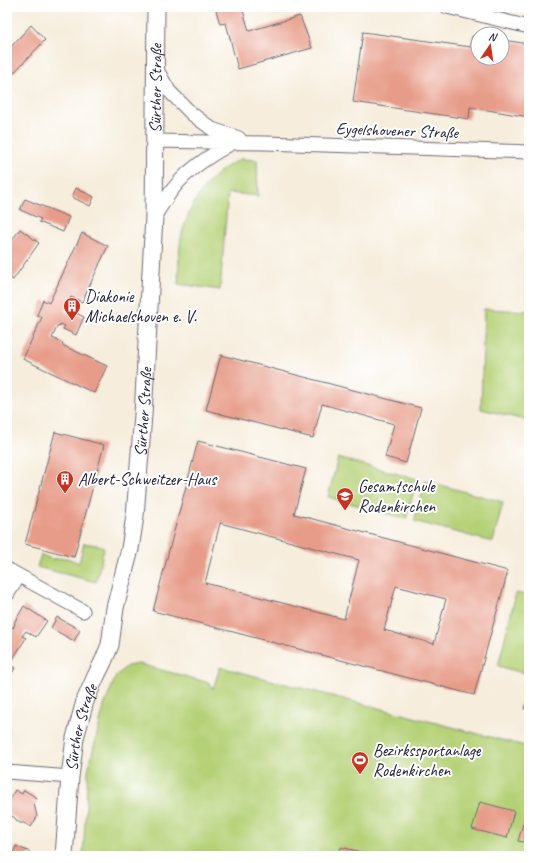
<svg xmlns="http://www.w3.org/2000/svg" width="536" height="863" font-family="Caveat,sans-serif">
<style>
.green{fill:#b5d177;stroke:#6c7a59}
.building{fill:#e79c89;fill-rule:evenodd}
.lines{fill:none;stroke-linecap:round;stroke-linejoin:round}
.minor-casing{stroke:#6c6973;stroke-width:15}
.tertiary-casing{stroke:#6c6973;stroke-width:19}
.minor{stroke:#fff;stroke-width:13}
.tertiary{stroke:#fff;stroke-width:17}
.labels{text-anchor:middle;stroke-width:4;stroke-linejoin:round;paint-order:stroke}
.street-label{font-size:17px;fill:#22223b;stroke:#fff}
.poi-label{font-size:17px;fill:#22223b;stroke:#fff;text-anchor:start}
</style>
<rect width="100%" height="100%" fill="#fff"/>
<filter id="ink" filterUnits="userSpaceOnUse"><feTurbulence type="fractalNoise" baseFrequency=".025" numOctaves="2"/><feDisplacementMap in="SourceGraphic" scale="8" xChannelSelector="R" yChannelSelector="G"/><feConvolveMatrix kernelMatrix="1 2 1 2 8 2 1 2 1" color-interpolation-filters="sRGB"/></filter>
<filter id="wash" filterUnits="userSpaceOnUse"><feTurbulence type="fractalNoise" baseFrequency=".012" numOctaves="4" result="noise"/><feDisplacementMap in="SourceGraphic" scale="16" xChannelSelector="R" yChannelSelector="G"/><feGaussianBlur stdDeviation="0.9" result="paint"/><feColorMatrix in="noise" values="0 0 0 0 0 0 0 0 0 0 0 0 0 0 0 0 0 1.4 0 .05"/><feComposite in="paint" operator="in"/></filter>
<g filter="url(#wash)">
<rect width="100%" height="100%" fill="#f6eddc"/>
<!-- green -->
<path class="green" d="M 241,159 L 257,160 L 258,196 L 228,193 L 220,290 L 178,284 C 179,268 178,250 182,234 C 190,201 210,173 241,159 Z
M 484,309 L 529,311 L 529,421 L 481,409 Z
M 338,458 L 417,479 L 406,519 L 328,497 Z
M 425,481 L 503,502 L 493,542 L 414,521 Z
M 84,543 L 102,546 L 104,549 L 96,582 L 37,567 L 41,555 L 52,559 L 67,558 L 79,563 Z
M 516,593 L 529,596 L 529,651 L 523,673 L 498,666 Z
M 139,664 L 210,683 L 213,689 L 220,667 L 529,747 L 529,856 L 83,856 L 88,771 L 104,706 L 116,676 L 127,666 Z"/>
<g id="blocks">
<!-- building -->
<path class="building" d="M 215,7 L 242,7 L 249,31 L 300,16 L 312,48 L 238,69 L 226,23 L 220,24 Z
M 31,25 L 45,40 L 7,80 L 7,51 Z
M 363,32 L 471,47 L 472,36 L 478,37 L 478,58 L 502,58 L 502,40 L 529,44 L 529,117 L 470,107 L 469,119 L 353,102 Z
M 76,188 L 94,197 L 90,206 L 72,197 Z
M 25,199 L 69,217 L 63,232 L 39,222 L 41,219 L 20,210 Z
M 20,229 L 39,243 L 13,280 L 7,276 L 7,247 Z
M 82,233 L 108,246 L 82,302 L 71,297 L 65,310 L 66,312 L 70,314 L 72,311 L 84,317 L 76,335 L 63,329 L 65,326 L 60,324 L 60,326 L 58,325 L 52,338 L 63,343 L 62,345 L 107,366 L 94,393 L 23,359 L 42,317 L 37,315 L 43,300 L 49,303 Z
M 221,355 L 421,408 L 406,463 L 385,457 L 394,424 L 322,404 L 313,438 L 206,410 Z
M 55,432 L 104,445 L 74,557 L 25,544 Z
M 198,441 L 306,469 L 294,514 L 508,571 L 474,695 L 153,611 ZM 220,523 L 359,560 L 344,619 L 205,583 ZM 396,586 L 446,599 L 434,644 L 384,630 Z
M 24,606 L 47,621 L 36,637 L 26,631 L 22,636 L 26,638 L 9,665 L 15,668 L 8,679 L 12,681 L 7,689 L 7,625 L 13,628 L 15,624 L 14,623 Z
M 57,617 L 80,630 L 74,641 L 51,628 Z
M 529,693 L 529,710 L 524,709 Z
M 15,790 L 22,794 L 24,790 L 37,798 L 34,803 L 37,817 L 31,827 L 24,823 L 20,823 L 17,821 L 15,818 L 7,813 L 7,798 L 10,799 Z
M 480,802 L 514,811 L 507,838 L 472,829 Z
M 529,803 L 529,843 L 518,841 Z
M 16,846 L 30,852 L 29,856 L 21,856 L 13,853 Z
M 341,847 L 365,853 L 365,856 L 339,856 Z"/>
</g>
</g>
<g filter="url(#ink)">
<use href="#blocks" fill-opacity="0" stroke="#6c6973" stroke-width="1"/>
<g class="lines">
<!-- minor casing -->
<g class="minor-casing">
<path id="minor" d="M 447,7 L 529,27
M 156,68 L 169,91 L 192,114 L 212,129 L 239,138
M 154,141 L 265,143 L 529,152
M 154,217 C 160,208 166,198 173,189 C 188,169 211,155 232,143
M 7,569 L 83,611
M 7,595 L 19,576
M 7,772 L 70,777"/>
</g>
<!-- tertiary casing -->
<g class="tertiary-casing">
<g id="tertiary">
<path id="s1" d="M 64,856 L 70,777 L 75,738 L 85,701 L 96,676 L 103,662 L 110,645 L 115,608 L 130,549 L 135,516 L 143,415 L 154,217 L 156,7"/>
</g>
</g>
<!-- minor -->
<use href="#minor" class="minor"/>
<!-- tertiary -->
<use href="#tertiary" class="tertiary"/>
</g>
</g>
<!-- icons -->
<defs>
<g id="building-pin" transform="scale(0.9)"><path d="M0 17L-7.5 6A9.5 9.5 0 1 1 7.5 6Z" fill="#c8321e" stroke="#fff"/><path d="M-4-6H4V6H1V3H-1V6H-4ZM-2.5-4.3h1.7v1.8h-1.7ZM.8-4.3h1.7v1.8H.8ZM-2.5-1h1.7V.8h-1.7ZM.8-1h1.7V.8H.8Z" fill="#fff"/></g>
<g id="school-pin" transform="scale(0.9)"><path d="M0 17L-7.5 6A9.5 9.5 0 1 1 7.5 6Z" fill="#c8321e" stroke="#fff"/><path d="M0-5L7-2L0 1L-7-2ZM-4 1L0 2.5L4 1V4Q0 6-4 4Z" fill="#fff"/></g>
<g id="stadium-pin" transform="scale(0.9)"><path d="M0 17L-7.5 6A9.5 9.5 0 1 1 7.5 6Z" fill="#c8321e" stroke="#fff"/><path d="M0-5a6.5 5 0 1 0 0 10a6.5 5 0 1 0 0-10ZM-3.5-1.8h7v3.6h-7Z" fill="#fff"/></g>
</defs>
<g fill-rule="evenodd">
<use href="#building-pin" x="72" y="306"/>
<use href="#building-pin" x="65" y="479"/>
<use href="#school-pin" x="345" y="496"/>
<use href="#stadium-pin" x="360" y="760"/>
</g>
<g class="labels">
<!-- street labels -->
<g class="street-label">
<text dy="6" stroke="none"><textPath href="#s1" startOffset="778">Sürther Straße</textPath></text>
<text transform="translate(397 130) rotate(2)" y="6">Eygelshovener Straße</text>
<text dy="6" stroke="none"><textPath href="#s1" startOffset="454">Sürther Straße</textPath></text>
<text dy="6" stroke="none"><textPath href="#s1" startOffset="130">Sürther Straße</textPath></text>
</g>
<!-- poi labels -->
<g class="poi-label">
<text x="85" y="302">Diakonie<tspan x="85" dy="20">Michaelshoven e. V.</tspan></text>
<text x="78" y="485">Albert-Schweitzer-Haus</text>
<text x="358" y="492">Gesamtschule<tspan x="358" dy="20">Rodenkirchen</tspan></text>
<text x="373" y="756">Bezirkssportanlage<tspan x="373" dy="20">Rodenkirchen</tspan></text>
</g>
</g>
<!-- margin -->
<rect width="536" height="863" fill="none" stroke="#fff" stroke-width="24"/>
<!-- north arrow -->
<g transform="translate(490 46) rotate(13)"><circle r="19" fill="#ffffff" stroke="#a7a7b1"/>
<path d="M0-3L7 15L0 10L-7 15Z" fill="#c8321e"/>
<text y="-6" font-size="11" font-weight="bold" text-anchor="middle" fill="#22223b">N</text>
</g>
</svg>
